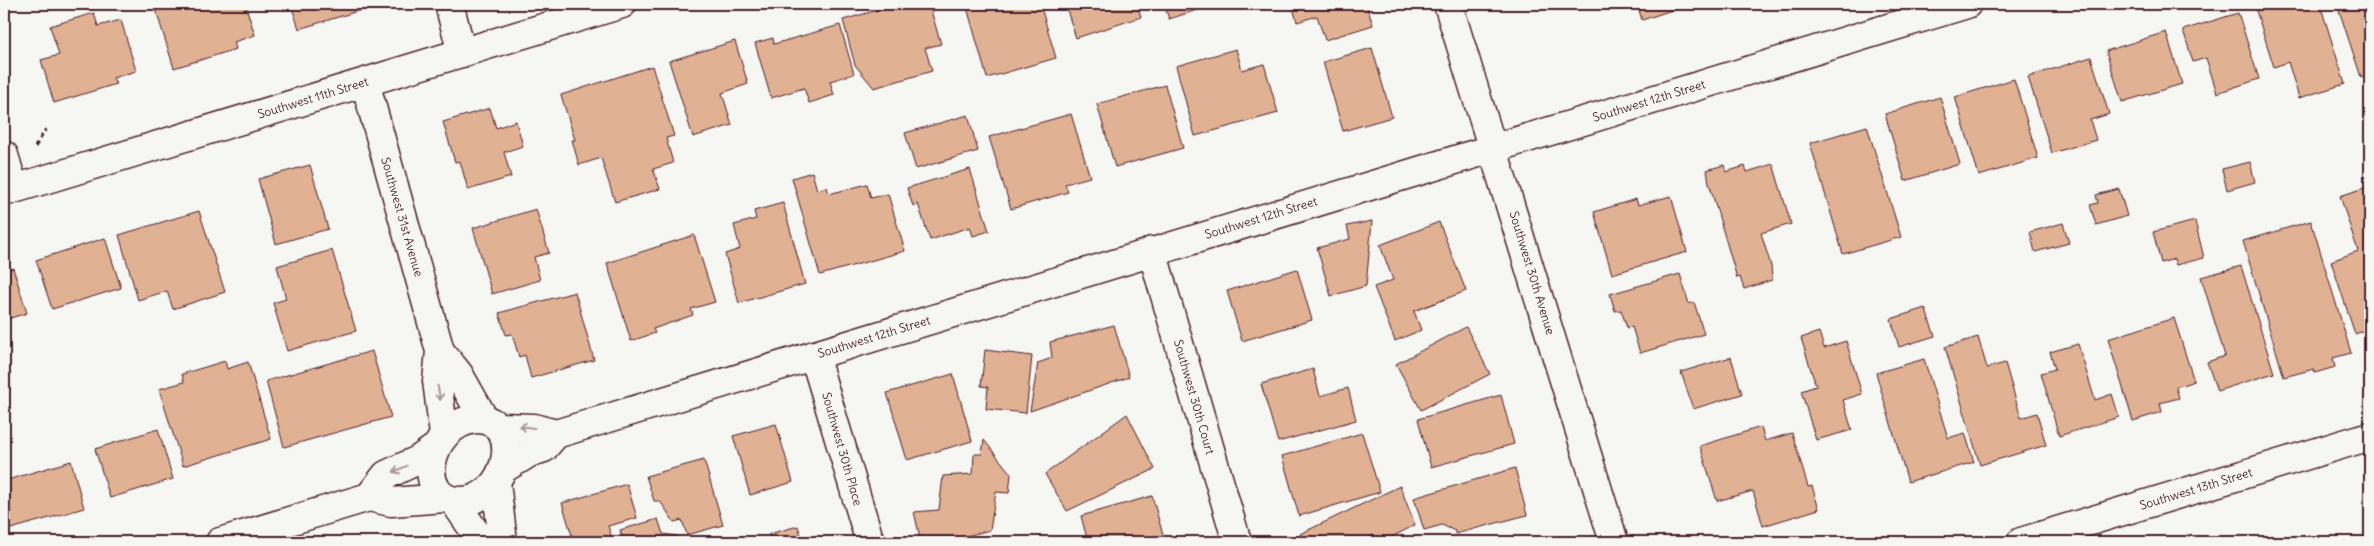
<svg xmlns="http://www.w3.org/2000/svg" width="2374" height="546" font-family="Delius,sans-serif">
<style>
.building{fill:#e1b193;stroke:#4a1f2b}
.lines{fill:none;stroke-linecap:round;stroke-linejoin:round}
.minor-casing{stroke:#4a1f2b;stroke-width:31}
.path{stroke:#4a1f2b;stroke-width:3;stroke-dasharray:5 4;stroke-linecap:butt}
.minor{stroke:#f6f6f2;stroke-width:28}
.oneway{stroke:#a99598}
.labels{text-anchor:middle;stroke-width:4;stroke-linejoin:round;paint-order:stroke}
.street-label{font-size:12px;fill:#4a1f2b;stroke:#f6f6f2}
</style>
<rect width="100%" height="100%" fill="#f6f6f2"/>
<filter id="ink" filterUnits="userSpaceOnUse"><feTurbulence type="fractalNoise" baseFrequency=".02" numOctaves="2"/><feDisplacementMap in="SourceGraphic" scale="10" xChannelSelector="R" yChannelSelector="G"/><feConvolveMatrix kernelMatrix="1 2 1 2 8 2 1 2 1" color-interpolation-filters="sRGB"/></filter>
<g filter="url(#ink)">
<!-- building -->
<path class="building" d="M 154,4 L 245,4 L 255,35 L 234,42 L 236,49 L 174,68 Z
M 291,4 L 360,4 L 361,10 L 299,29 Z
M 898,4 L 929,4 L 941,44 L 925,48 L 932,71 L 874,88 L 855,65 L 843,20 Z
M 966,4 L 1040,4 L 1056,58 L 987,78 Z
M 1065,4 L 1137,4 L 1141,17 L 1076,38 Z
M 1164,4 L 1216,4 L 1169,19 Z
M 1292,4 L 1366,4 L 1373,25 L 1325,40 L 1317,16 L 1297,22 Z
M 1637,4 L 1690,4 L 1642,20 Z
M 2254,4 L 2320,4 L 2345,84 L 2299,98 L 2288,62 L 2274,67 Z
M 2337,4 L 2370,4 L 2370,74 L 2361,77 Z
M 94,13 L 98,26 L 121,20 L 136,71 L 113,78 L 116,84 L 54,103 L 41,60 L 59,55 L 50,26 Z
M 2238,13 L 2259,79 L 2217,93 L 2206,58 L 2193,62 L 2183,30 Z
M 840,25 L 854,74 L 830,81 L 834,95 L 809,103 L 804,88 L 771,98 L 755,43 L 773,38 L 774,44 Z
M 2166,32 L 2182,84 L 2122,102 L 2106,51 Z
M 735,41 L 748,84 L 722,93 L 732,125 L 693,137 L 669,61 Z
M 1372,48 L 1392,117 L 1343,131 L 1323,62 Z
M 1236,49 L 1242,70 L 1264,64 L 1278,113 L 1195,136 L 1176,66 Z
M 2091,57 L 2109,114 L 2090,120 L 2096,140 L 2052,153 L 2028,77 Z
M 652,66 L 674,136 L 666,138 L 673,163 L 653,169 L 660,189 L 615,202 L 601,158 L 579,165 L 572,140 L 575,140 L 561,95 Z
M 2014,79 L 2038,158 L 1979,176 L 1955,97 Z
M 1165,85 L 1183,148 L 1115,167 L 1097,104 Z
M 1940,97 L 1960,164 L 1905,181 L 1885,114 Z
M 490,108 L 496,128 L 516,121 L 523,146 L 504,152 L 511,177 L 468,190 L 460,161 L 455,162 L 443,122 Z
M 1071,114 L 1090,177 L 1065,184 L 1068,192 L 1011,209 L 989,137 Z
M 968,115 L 978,151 L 916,169 L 905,133 Z
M 1867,126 L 1901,237 L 1843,254 L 1810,143 Z
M 2250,162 L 2255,182 L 2227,190 L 2222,169 Z
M 1773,164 L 1791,224 L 1761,233 L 1771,266 L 1772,280 L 1744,289 L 1740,277 L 1737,278 L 1709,183 L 1707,170 L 1724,165 L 1726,172 L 1745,166 L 1747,172 Z
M 310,165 L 328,229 L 276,244 L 258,179 Z
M 970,169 L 989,231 L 973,236 L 970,227 L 930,240 L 918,204 L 913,206 L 907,188 Z
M 812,172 L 817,190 L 827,187 L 829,194 L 867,184 L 871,198 L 888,194 L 905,251 L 820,275 L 792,178 Z
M 2370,186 L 2370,342 L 2366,330 L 2355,334 L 2331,261 L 2358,251 L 2340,196 Z
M 2119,189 L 2127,216 L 2096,225 L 2090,205 L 2098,203 L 2096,195 Z
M 1671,196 L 1687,252 L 1612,274 L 1594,212 L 1636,199 L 1638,205 Z
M 783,203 L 805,284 L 739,303 L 725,254 L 740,249 L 734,225 L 756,219 L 754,211 Z
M 536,209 L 549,253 L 534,257 L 540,280 L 492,294 L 473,228 Z
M 199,211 L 225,292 L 173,309 L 167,291 L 138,300 L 119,235 Z
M 1372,221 L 1366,286 L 1331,296 L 1317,248 L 1350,239 L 1347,226 Z
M 2195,221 L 2204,258 L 2176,265 L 2174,259 L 2161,263 L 2153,232 Z
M 2311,221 L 2351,353 L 2333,358 L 2335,367 L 2315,373 L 2314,369 L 2284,377 L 2243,241 Z
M 1439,222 L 1466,291 L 1414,311 L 1421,330 L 1395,341 L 1374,287 L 1393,280 L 1380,245 Z
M 2063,223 L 2069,243 L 2035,252 L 2030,232 Z
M 694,235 L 715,302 L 691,309 L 693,315 L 653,329 L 655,333 L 631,341 L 607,263 Z
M 105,238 L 121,288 L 52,309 L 36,260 Z
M 332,250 L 356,331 L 287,351 L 273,303 L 286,299 L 277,266 Z
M 2241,266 L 2274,373 L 2217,391 L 2207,362 L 2225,356 L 2201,277 Z
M 13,268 L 27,313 L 4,320 L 4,271 Z
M 1297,269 L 1312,320 L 1242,341 L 1227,291 Z
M 1680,274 L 1689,304 L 1694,302 L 1704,334 L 1640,353 L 1632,327 L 1627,328 L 1621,310 L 1615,311 L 1610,294 Z
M 575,292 L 594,360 L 531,378 L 525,355 L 519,357 L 512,334 L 506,335 L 499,313 Z
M 1925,308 L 1935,336 L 1899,347 L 1891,319 Z
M 2174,318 L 2194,381 L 2176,387 L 2179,398 L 2160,403 L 2162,412 L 2133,421 L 2108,339 Z
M 1114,325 L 1129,377 L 1030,411 L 1038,363 L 1052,358 L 1050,342 Z
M 1466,327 L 1490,374 L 1421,410 L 1396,364 Z
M 1819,332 L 1824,348 L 1846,341 L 1862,394 L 1843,400 L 1852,430 L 1816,440 L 1801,391 L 1816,386 L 1801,338 Z
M 1978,337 L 1987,368 L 2005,363 L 2021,418 L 2037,413 L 2046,445 L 1980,465 L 1945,347 Z
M 2078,344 L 2095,400 L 2112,394 L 2119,417 L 2059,436 L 2041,373 L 2055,369 L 2050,352 Z
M 985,350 L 1032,356 L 1026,413 L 986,409 L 988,387 L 981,386 Z
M 372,351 L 391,417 L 284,447 L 266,381 Z
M 1731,357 L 1742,394 L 1693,409 L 1681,372 Z
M 1924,359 L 1948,438 L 1965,433 L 1974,462 L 1908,482 L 1876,373 Z
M 225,361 L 227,369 L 248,362 L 271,439 L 183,466 L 159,389 L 184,382 L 182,374 Z
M 1313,369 L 1320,396 L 1348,388 L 1356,420 L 1278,442 L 1261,384 Z
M 953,374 L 972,441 L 907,460 L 887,393 Z
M 1501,395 L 1514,444 L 1431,467 L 1418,419 Z
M 1127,414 L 1155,469 L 1067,511 L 1045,474 Z
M 776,424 L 793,482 L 750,495 L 733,436 Z
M 1761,427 L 1765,441 L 1792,433 L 1808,487 L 1812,486 L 1819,509 L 1763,526 L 1753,491 L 1717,501 L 1700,446 Z
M 158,429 L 173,479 L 110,498 L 95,449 Z
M 1362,433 L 1380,492 L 1299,516 L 1282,456 Z
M 984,440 L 1011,474 L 1009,493 L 996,492 L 990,530 L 943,542 L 921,542 L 914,512 L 939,510 L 943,476 L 973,474 L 974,454 L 982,454 Z
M 704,460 L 723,525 L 687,535 L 682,520 L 674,522 L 660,501 L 654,501 L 646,476 Z
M 71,461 L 84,508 L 4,531 L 4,481 Z
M 1515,468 L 1527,515 L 1455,534 L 1455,531 L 1442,525 L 1424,530 L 1414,498 Z
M 627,484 L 637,518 L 608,526 L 612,538 L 597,542 L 574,542 L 562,503 Z
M 1400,486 L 1415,525 L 1382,542 L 1377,542 L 1373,535 L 1365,539 L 1366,542 L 1305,542 L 1300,534 Z
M 1152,496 L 1165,542 L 1088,542 L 1081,516 Z
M 658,519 L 663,534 L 677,536 L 679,542 L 624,542 L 620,530 Z
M 798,526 L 803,542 L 769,542 L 771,542 L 769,534 Z
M 2370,535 L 2370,542 L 2348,542 Z"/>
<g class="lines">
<!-- minor casing -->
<g class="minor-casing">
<path id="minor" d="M 449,4 L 462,53
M 1448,4 L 1614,542
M 365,82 L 440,351 L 437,381 L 444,435
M 4,155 L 14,189
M 4,192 L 622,4
M 1152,251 L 1237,542
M 440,351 L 458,373 L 484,419
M 814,355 L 870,542
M 475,419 C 527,418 508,501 461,501 C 414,502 426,425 475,419 Z
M 498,427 L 534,428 L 556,434
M 503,469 L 529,453 L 544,448 L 556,434 L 1967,4
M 496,482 L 502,534 L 500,542
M 369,497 L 386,475 L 418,460 L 436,447
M 454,501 L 482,542
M 220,542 L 369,497 L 391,502 L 445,498
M 2021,542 L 2370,436"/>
</g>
<!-- path -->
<path class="path" d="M 35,147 L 46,129"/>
<!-- minor -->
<use href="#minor" class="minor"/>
</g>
<!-- one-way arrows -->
<defs><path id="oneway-shaft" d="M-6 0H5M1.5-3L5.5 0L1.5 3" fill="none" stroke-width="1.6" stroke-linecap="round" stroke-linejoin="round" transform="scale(1.25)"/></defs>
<g class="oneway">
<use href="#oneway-shaft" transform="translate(439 393) rotate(79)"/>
<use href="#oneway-shaft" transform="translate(527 427) rotate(-173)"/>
<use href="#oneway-shaft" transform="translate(400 469) rotate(155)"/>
</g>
</g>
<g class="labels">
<!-- street labels -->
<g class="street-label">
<text transform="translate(313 98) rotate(-17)" y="4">Southwest 11th Street</text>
<text transform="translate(1649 101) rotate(-17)" y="4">Southwest 12th Street</text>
<text transform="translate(402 217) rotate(74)" y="4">Southwest 31st Avenue</text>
<text transform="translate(1261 218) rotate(-17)" y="4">Southwest 12th Street</text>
<text transform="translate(1532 273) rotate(73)" y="4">Southwest 30th Avenue</text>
<text transform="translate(874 337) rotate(-17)" y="4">Southwest 12th Street</text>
<text transform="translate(1194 397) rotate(74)" y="4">Southwest 30th Court</text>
<text transform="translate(842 449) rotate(74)" y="4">Southwest 30th Place</text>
<text transform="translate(2196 489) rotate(-17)" y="4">Southwest 13th Street</text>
</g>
</g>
<!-- margin -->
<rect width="2374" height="546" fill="none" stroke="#f6f6f2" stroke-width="20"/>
<rect x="10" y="10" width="2354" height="526" fill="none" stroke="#4a1f2b" stroke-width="2" filter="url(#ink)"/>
</svg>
